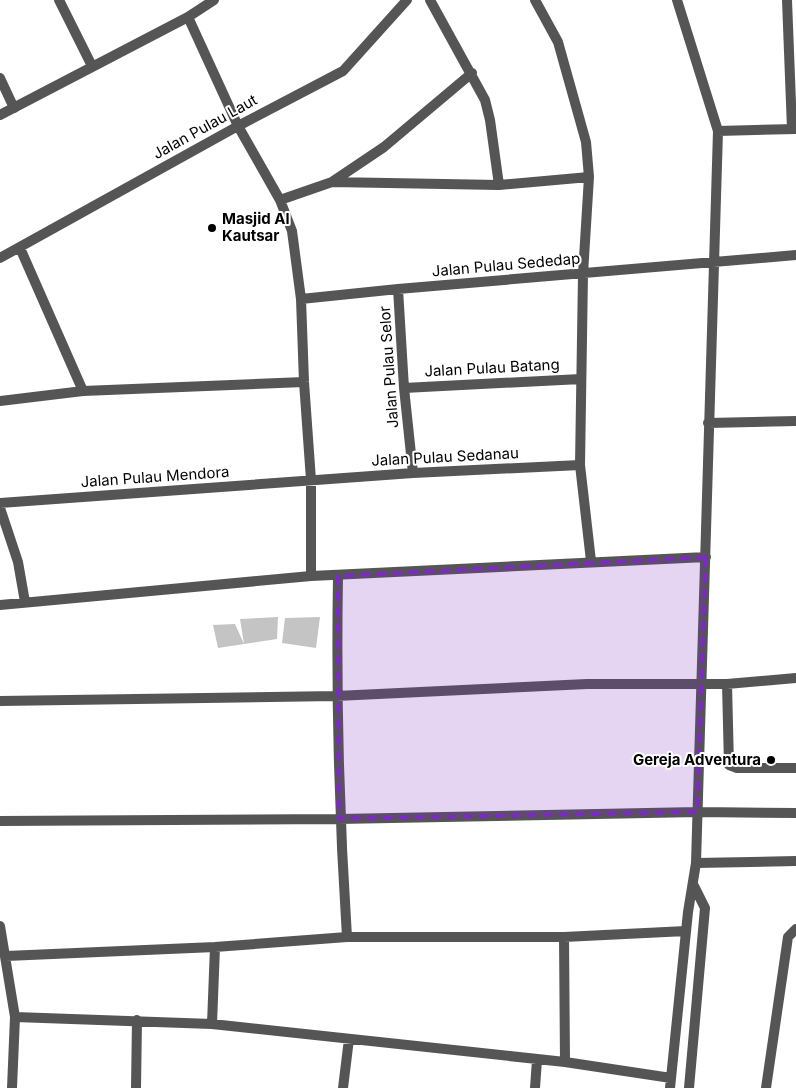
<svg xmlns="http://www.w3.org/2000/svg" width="796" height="1088" font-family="Inter,sans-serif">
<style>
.building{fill:#c4c4c4}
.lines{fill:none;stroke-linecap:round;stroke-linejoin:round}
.service{stroke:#555;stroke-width:10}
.minor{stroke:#555;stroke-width:10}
.marked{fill:#7b2cbf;fill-opacity:0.2;stroke:#7b2cbf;stroke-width:4;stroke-dasharray:10 6;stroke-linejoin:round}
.poi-dot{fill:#000;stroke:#fff;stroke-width:2}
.labels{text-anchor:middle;stroke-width:4;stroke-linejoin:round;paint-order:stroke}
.street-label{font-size:15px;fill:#000;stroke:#fff}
.poi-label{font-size:15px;font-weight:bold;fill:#000;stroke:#fff;text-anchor:start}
</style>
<rect width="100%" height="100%" fill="#fff"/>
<!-- building -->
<path class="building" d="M 278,617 L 277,639 L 244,644 L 240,619 Z
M 320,617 L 316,648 L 282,643 L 285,618 Z
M 235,624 L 244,644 L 218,648 L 213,625 Z"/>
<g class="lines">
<!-- service -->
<path class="service" d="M 0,78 L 14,108"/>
<!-- minor -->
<path class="minor" d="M 59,0 L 92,66
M 430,0 L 485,100 L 490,120 L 499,185
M 535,0 L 558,42 L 586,142 L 589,177 L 583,274 L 580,465 L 591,561
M 787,0 L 792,129
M 188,17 L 238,126 L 280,200 L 292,231 L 301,299 L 304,382 L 311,480 L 311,576
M 0,115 L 188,17 L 214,0
M 718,131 L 796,129
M 332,182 L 499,185 L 589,177
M 280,200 L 332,182 L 384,147 L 472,73
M 20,248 L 83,391
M 0,258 L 238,126 L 343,71 L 407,0
M 398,289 L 404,388 L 413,473
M 301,299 L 398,289 L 796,255
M 404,388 L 581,379
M 0,401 L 83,391 L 304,382
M 708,423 L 796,421
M 0,503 L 413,473 L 580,465
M 0,508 L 18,562 L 25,602
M 338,576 C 336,697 339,816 347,937
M 0,605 L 311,576 L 706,557
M 727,684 L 729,765 L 737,768 L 796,768
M 0,701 L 336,696 L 587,684 L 727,684 L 796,678
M 0,821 L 339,819 L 698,812 L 796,813
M 696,863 L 796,861
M 0,926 L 15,1017 L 12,1088
M 564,937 L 565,1062
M 6,956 L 215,947 L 347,937 L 564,937 L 686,931
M 15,1017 L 212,1024 L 565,1062 L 671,1078
M 212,1024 L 215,947
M 136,1088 L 137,1020
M 343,1088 L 349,1039
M 535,1088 L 537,1060
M 670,1088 L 688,912 L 696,863 L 718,131 L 677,0
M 689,1088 L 705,908 L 694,886
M 766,1088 L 788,937 L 796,929"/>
</g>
<!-- marked area -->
<path class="marked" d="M 706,557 L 698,812 L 339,819 L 338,576 Z"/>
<!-- markers -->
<g class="poi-dot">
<circle cx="212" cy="228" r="5"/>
<circle cx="771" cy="760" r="5"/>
</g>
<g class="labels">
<!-- street labels -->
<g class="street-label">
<text transform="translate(205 127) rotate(-29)" y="5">Jalan Pulau Laut</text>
<text transform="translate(506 265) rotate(-5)" y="5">Jalan Pulau Sededap</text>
<text transform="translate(389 367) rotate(-94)" y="5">Jalan Pulau Selor</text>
<text transform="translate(492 368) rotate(-3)" y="5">Jalan Pulau Batang</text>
<text transform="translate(445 457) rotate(-3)" y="5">Jalan Pulau Sedanau</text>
<text transform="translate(155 477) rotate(-4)" y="5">Jalan Pulau Mendora</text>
</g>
<!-- poi labels -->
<g class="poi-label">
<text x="222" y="224">Masjid Al<tspan x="222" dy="17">Kautsar</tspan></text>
<text x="761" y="765" text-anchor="end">Gereja Adventura</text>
</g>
</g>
</svg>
